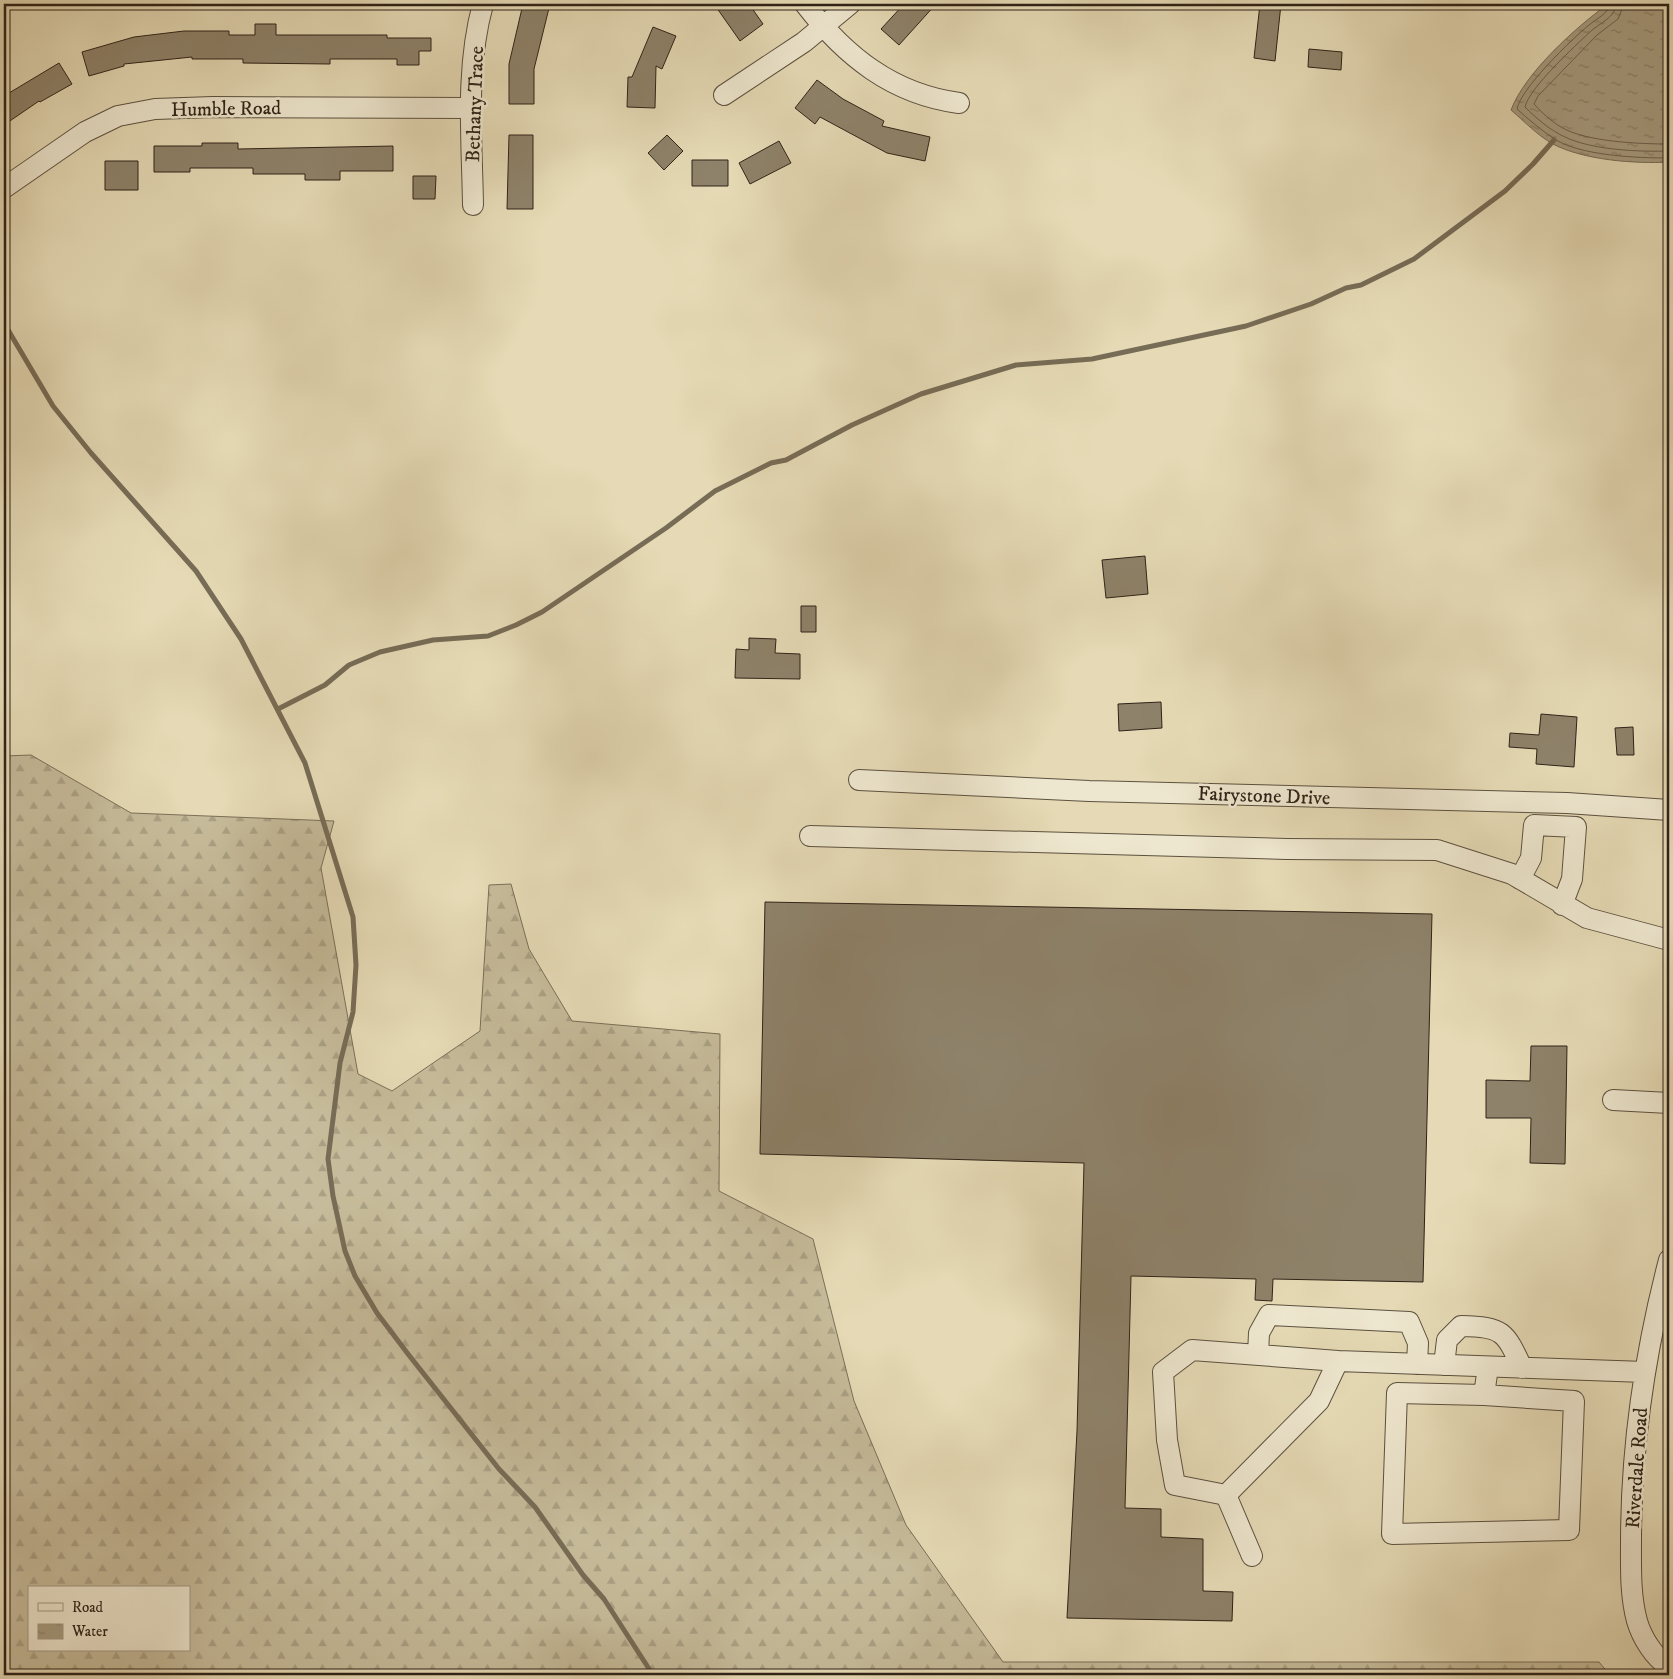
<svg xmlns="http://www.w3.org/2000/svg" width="1673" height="1679" font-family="'IM FELL DW Pica',serif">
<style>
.forest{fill:url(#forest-firs);stroke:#7a6f59;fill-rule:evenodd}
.water{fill:url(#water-ripples);stroke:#776c56}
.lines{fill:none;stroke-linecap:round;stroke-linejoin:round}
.shore{stroke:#6b604c;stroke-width:1}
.stream{stroke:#776c56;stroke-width:5}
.building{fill:#8e826a;stroke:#2f2318}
.minor-casing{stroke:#5c513f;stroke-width:22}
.minor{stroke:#eee7cf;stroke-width:20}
.labels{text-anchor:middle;stroke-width:5;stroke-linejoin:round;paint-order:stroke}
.street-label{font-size:20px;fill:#2f2318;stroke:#eee7cf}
</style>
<defs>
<pattern id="forest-firs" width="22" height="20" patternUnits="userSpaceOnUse" patternTransform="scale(1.25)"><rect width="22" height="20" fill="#c6bb9a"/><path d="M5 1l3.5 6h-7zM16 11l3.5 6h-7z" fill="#aaa084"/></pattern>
<pattern id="water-ripples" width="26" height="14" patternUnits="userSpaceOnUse" patternTransform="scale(1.25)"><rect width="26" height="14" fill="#a79c80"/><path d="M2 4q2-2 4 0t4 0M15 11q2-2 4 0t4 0" fill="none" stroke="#887f68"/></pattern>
</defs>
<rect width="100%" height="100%" fill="#e5dab5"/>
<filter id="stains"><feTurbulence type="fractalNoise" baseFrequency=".004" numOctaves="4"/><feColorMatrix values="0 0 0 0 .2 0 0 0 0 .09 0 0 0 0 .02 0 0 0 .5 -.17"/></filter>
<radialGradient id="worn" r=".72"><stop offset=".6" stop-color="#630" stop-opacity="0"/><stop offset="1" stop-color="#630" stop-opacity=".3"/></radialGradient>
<!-- forest -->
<path class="forest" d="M 31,755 L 131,813 L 334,821 L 321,868 L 358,1074 L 392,1091 L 480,1031 L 489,885 L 511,884 L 529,949 L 572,1021 L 720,1034 L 719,1191 L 813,1239 L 854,1401 L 906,1525 L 1003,1662 L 1599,1662 L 1610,1675 L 4,1675 L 4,756 ZM 29,1588 L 189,1588 L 189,1650 L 29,1650 Z"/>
<!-- water -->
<path class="water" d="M 1608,4 L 1669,4 L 1669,162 C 1635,164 1583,160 1553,144 C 1538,136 1524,121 1511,110 C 1525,73 1575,28 1608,4 Z"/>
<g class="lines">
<!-- shore -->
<path class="shore" d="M 1610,4 C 1609,13 1596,19 1589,25 C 1571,40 1521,88 1517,109 C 1528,119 1541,130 1553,138 C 1579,156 1638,158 1669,158
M 1616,4 C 1616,17 1600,23 1591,31 C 1575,46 1529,88 1525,107 C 1536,118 1551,131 1565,137 C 1592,150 1639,152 1669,151
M 1624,4 L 1618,19 L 1597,35 L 1538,96 L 1534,104 C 1541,112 1551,121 1561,127 C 1585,142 1641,144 1669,144"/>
<!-- stream -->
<path class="stream" d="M 4,323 L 53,406 L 91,453 L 196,571 L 241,639 L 305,763 L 353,917 L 356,965 L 353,1012 L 340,1063 L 328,1159 L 333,1196 L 345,1251 L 355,1276 L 377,1313 L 408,1354 L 499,1469 L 535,1507 L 583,1575 L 604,1599 L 653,1675
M 278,709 L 325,685 L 349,665 L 380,652 L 433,640 L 488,636 L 516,625 L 542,612 L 666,528 L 715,491 L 771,463 L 786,460 L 852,425 L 921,394 L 1016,365 L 1092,359 L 1246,326 L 1311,304 L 1346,288 L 1361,285 L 1414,259 L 1505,191 L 1533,164 L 1554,140"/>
</g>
<!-- building -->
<path class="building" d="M 523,4 L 550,4 L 534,69 L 534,104 L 509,104 L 509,64 Z
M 714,4 L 749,4 L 763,24 L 740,41 Z
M 904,4 L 936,4 L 899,45 L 881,29 Z
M 1260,4 L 1281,4 L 1275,61 L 1254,58 Z
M 255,24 L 276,24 L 276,35 L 387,35 L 387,38 L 431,38 L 431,51 L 419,51 L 419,65 L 397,65 L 397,59 L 330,59 L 330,64 L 243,63 L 243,59 L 192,59 L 192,57 L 124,64 L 124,66 L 89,76 L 82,52 L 134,37 L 184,31 L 229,31 L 229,35 L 255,35 Z
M 653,27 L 676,36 L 662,69 L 656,66 L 655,108 L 627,107 L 628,77 L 632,77 Z
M 1309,49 L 1342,52 L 1341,70 L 1308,67 Z
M 59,63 L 72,84 L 40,102 L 39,101 L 4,125 L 4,96 Z
M 817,80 L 843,99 L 884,121 L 882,126 L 930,137 L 925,161 L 887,153 L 820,117 L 815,124 L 795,108 Z
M 509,135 L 533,135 L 533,209 L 507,209 Z
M 667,135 L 683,151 L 664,170 L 648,153 Z
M 779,141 L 791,163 L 750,184 L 739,163 Z
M 202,143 L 238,143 L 238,149 L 393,146 L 393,171 L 340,171 L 340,180 L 305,180 L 305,174 L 253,174 L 253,168 L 190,168 L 190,172 L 154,172 L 154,146 L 202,146 Z
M 692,160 L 728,160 L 728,186 L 692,186 Z
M 105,161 L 138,161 L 138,190 L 105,190 Z
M 413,176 L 436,176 L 435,199 L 413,199 Z
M 1145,556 L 1148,594 L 1106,598 L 1102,560 Z
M 801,606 L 816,606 L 816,632 L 801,632 Z
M 749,638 L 776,639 L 775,653 L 800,654 L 800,679 L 735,678 L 736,649 L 749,650 Z
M 1161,702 L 1162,728 L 1119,731 L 1118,704 Z
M 1541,714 L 1577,717 L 1574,767 L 1536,764 L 1537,749 L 1509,747 L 1510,733 L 1539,735 Z
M 1633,727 L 1634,755 L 1617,755 L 1615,728 Z
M 765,902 L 1432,914 L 1423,1282 L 1273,1279 L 1272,1301 L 1255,1300 L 1256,1279 L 1131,1276 L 1125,1508 L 1161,1509 L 1161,1537 L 1203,1539 L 1203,1591 L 1233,1592 L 1232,1621 L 1067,1618 L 1077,1431 L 1084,1163 L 760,1154 Z
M 1531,1046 L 1567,1046 L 1565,1164 L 1530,1163 L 1531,1118 L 1486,1118 L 1486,1080 L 1530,1081 Z"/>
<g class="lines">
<!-- minor casing -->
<g class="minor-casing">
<path id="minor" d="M 805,4 C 845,56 892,94 959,103
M 724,95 L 804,42 L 850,4
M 4,188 L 85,132 L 118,116 L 155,109 L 213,107 L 471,108
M 473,205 C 472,139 465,69 483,4
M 859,780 L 1089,791 L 1567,803 L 1669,810
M 810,836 L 1287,849 L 1437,850 L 1512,874 L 1587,918 L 1669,940
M 1520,879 L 1531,858 L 1534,825 L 1576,827 L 1572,879 L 1562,905
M 1613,1100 L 1669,1103
M 1669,1260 C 1645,1352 1631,1446 1631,1542 C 1631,1568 1630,1595 1637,1621 C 1642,1638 1654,1657 1669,1667
M 1192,1350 L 1338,1361 L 1319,1401 L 1226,1495 L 1175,1485 L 1167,1440 L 1163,1372 Z
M 1258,1355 L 1259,1333 L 1269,1315 L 1409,1322 L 1418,1343 L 1417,1364
M 1338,1361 L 1645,1372
M 1444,1365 L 1447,1340 L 1461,1326 C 1503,1327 1505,1331 1522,1368
M 1484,1395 L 1574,1401 L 1569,1530 L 1392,1534 L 1397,1393 L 1484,1395 L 1488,1367
M 1226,1495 L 1252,1556"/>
</g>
<!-- minor -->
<use href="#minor" class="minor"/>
</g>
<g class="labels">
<!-- street labels -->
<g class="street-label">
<text transform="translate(474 104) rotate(-88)" y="7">Bethany Trace</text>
<text transform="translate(226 108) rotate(-1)" y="7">Humble Road</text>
<text transform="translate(1264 795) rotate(2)" y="7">Fairystone Drive</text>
<text transform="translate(1636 1468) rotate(-86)" y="7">Riverdale Road</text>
</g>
</g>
<!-- margin -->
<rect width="1673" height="1679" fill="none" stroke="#e5dab5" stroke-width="20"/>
<rect x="5" y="5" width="1663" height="1669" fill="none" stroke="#2f2318" stroke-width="2.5"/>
<rect x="10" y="10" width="1653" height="1659" fill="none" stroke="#2f2318"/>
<!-- legend -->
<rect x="28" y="1586" width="162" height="65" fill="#eee7cf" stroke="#a29986"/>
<rect x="38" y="1603" width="25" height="8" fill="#eee7cf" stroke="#a29986"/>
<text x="72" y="1612" font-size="15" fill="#2f2318">Road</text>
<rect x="38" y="1624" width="25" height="15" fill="url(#water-ripples)" stroke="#a29986"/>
<text x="72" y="1636" font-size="15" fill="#2f2318">Water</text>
<rect width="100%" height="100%" filter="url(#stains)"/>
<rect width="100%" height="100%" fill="url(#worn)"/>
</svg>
